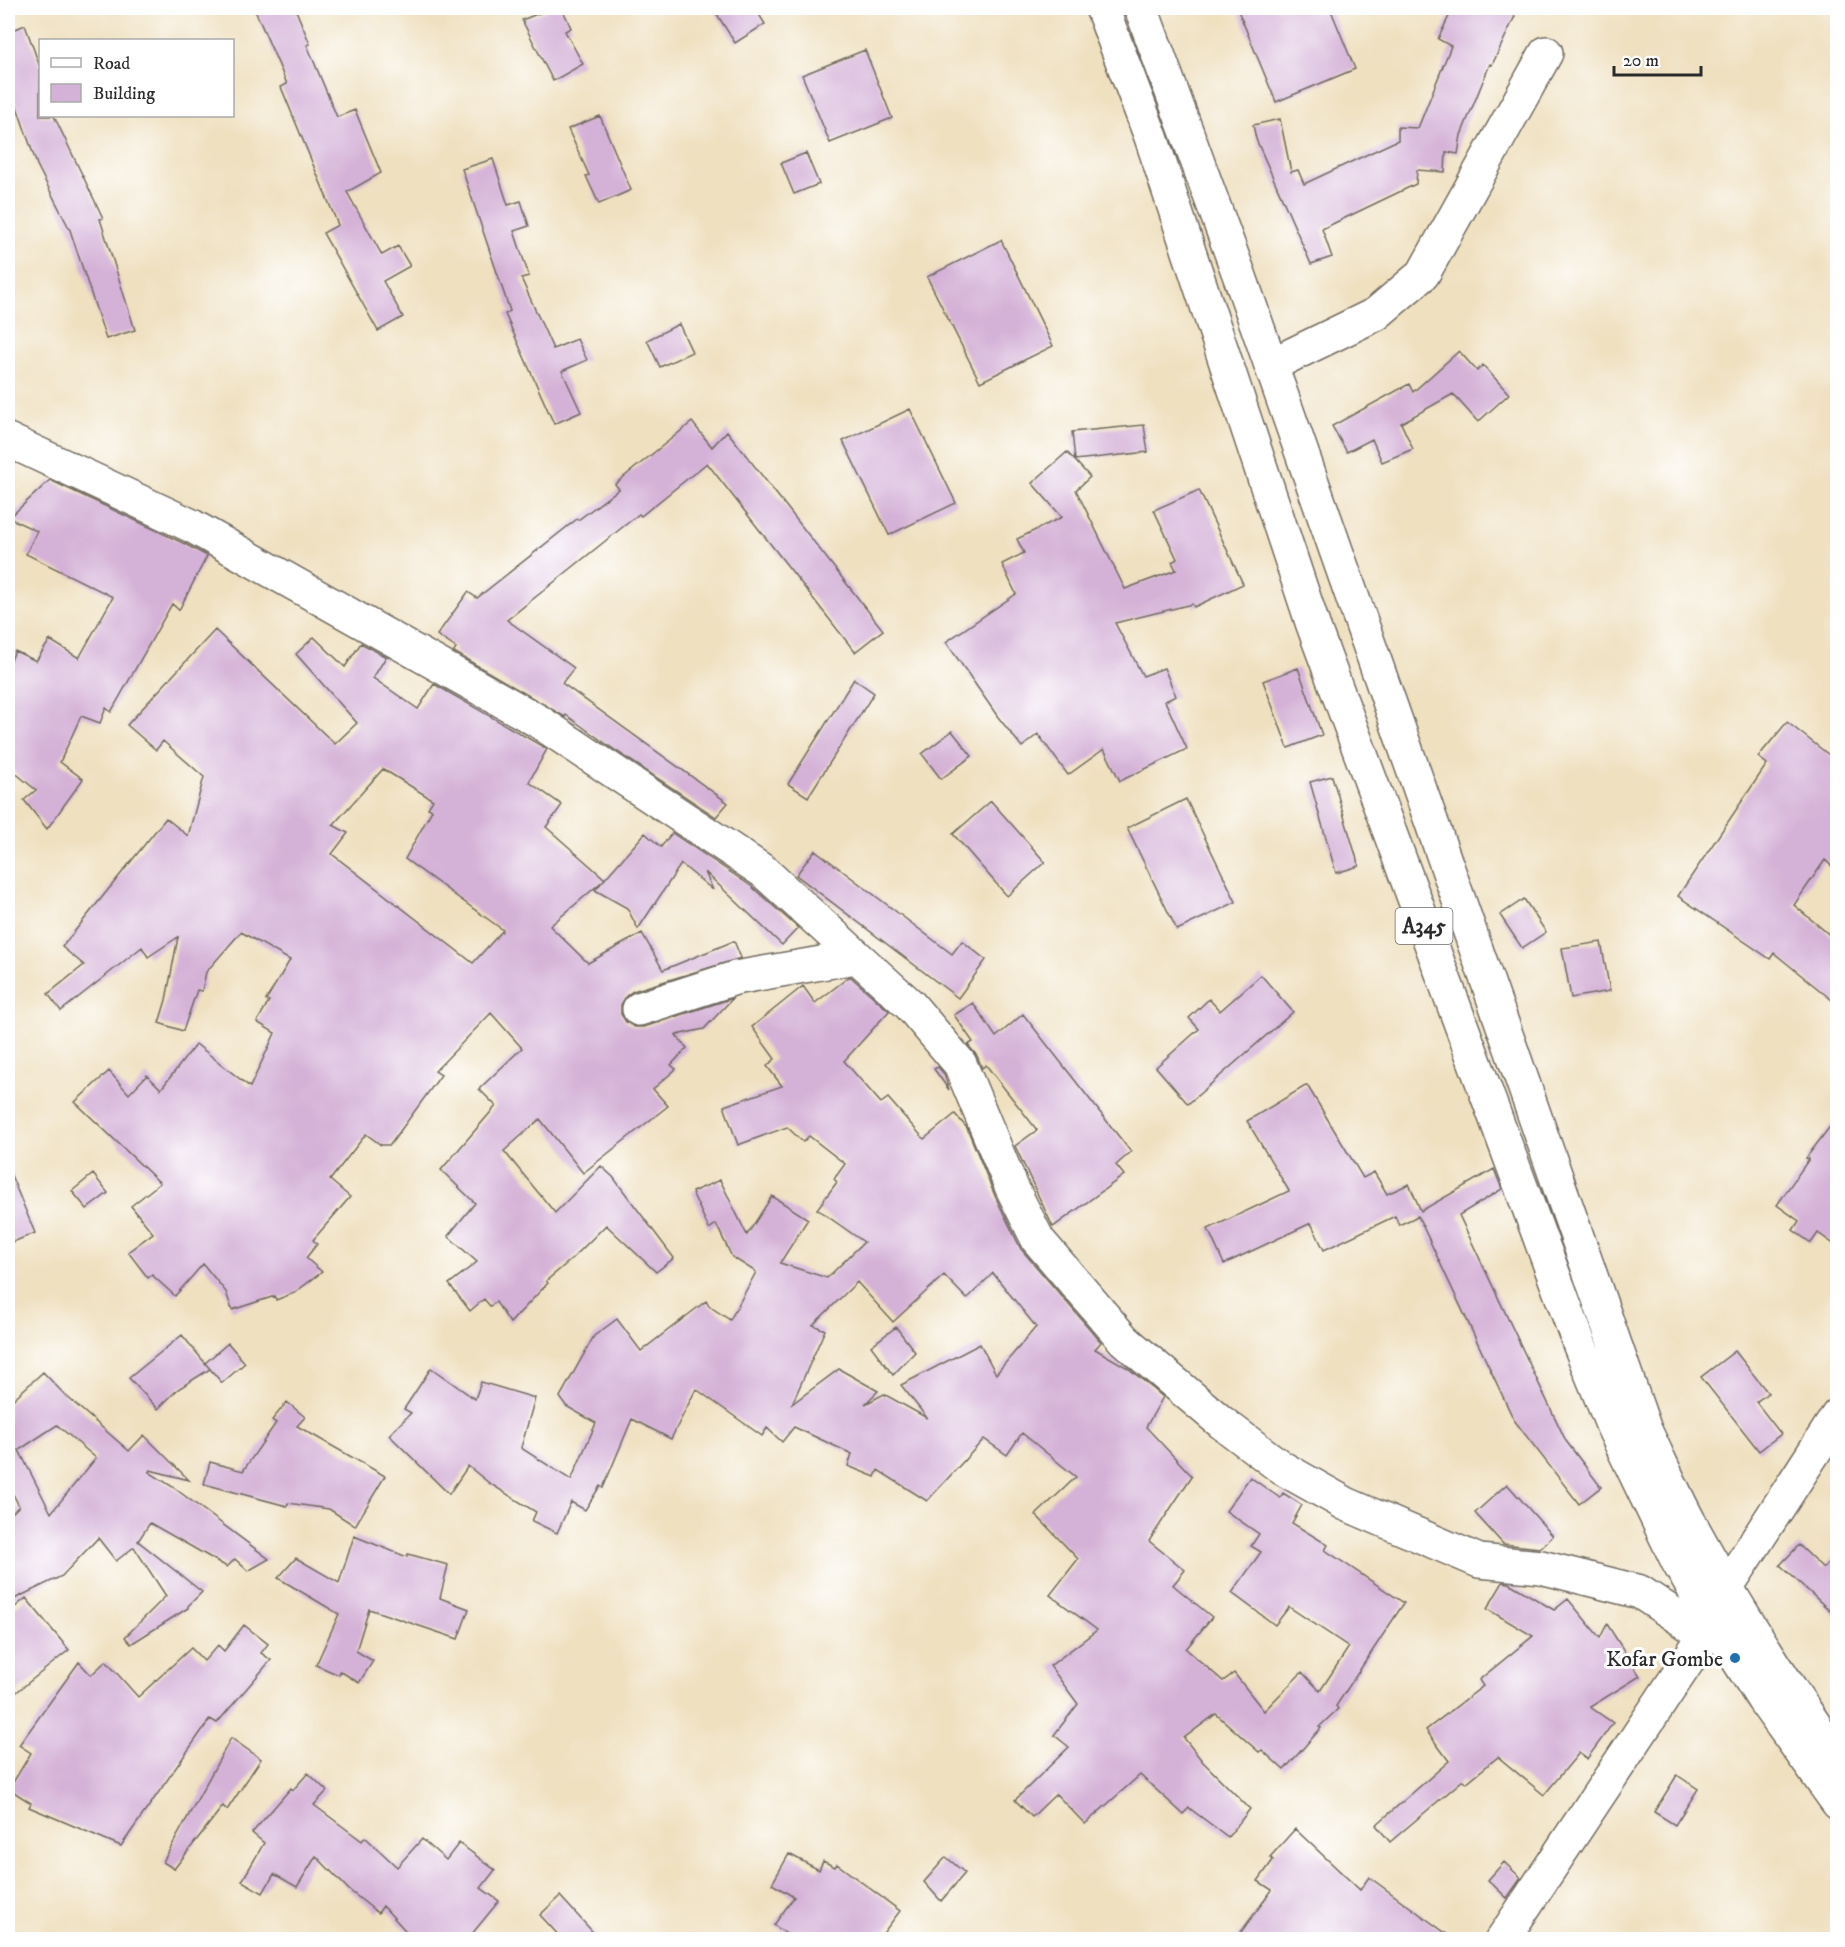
<svg xmlns="http://www.w3.org/2000/svg" width="1845" height="1947" font-family="'IM FELL DW Pica',serif">
<style>
.building{fill:#d4b1d7;fill-rule:evenodd}
.lines{fill:none;stroke-linecap:round;stroke-linejoin:round}
.street-casing{stroke:#706a5f;stroke-width:36}
.highway-casing{stroke:#706a5f;stroke-width:36}
.street{stroke:#fff;stroke-width:33}
.highway{stroke:#fff;stroke-width:33}
.poi-dot{fill:#1f6fb2;stroke:#fff;stroke-width:2}
.labels{text-anchor:middle;stroke-width:6;stroke-linejoin:round;paint-order:stroke}
.shield{fill:#fff;stroke:#6b6b6b;stroke-width:1.5}
.shield-label{font-size:21px;font-weight:bold;fill:#2b2b2b}
.poi-label{font-size:22px;fill:#2b2b2b;stroke:#fff;text-anchor:end}
</style>
<rect width="100%" height="100%" fill="#fff"/>
<filter id="ink" filterUnits="userSpaceOnUse"><feTurbulence type="fractalNoise" baseFrequency=".0167" numOctaves="2"/><feDisplacementMap in="SourceGraphic" scale="12" xChannelSelector="R" yChannelSelector="G"/><feConvolveMatrix kernelMatrix="1 2 1 2 8 2 1 2 1" color-interpolation-filters="sRGB"/></filter>
<filter id="wash" filterUnits="userSpaceOnUse"><feTurbulence type="fractalNoise" baseFrequency=".008" numOctaves="4" result="noise"/><feDisplacementMap in="SourceGraphic" scale="24" xChannelSelector="R" yChannelSelector="G"/><feGaussianBlur stdDeviation="1.35" result="paint"/><feColorMatrix in="noise" values="0 0 0 0 0 0 0 0 0 0 0 0 0 0 0 0 0 1.4 0 .05"/><feComposite in="paint" operator="in"/></filter>
<g filter="url(#wash)">
<rect width="100%" height="100%" fill="#efe0c0"/>
<g id="blocks">
<!-- building -->
<path class="building" d="M 254,8 L 295,8 L 310,44 L 307,45 L 337,117 L 355,110 L 381,173 L 347,192 L 382,255 L 398,246 L 410,266 L 383,281 L 403,317 L 378,331 L 323,233 L 338,225 L 281,87 L 287,84 Z
M 552,8 L 562,8 L 571,28 L 565,31 L 583,64 L 553,81 L 522,20 Z
M 713,8 L 755,8 L 765,24 L 735,43 Z
M 1237,8 L 1330,8 L 1355,69 L 1276,102 Z
M 1453,8 L 1497,8 L 1515,16 L 1492,65 L 1490,64 L 1461,135 L 1458,154 L 1446,152 L 1445,172 L 1417,170 L 1416,184 L 1322,229 L 1332,257 L 1311,264 L 1256,139 L 1253,125 L 1280,119 L 1291,172 L 1298,170 L 1304,184 L 1398,140 L 1398,127 L 1418,128 L 1451,46 L 1438,39 Z
M 25,25 L 40,67 L 40,116 L 54,116 L 103,218 L 100,219 L 135,330 L 106,339 L 70,230 L 37,165 L 8,81 L 8,32 Z
M 865,50 L 892,118 L 830,143 L 802,75 Z
M 600,116 L 631,190 L 599,204 L 586,176 L 589,175 L 568,129 Z
M 806,153 L 819,184 L 794,194 L 781,163 Z
M 493,159 L 508,205 L 521,201 L 529,226 L 514,231 L 529,276 L 521,278 L 553,349 L 577,339 L 587,360 L 562,371 L 581,412 L 554,424 L 505,314 L 510,311 L 462,169 Z
M 1001,240 L 1053,346 L 980,382 L 927,277 Z
M 679,324 L 692,352 L 660,367 L 647,340 Z
M 1459,351 L 1477,371 L 1483,365 L 1509,394 L 1478,422 L 1453,394 L 1401,423 L 1413,449 L 1382,462 L 1372,439 L 1347,452 L 1332,426 L 1409,384 L 1413,392 Z
M 910,409 L 956,503 L 889,535 L 843,441 Z
M 692,422 L 712,447 L 727,431 L 883,630 L 855,652 L 707,463 L 641,516 L 639,514 L 599,546 L 507,620 L 574,668 L 562,683 L 728,803 L 716,817 L 612,748 L 566,715 L 565,717 L 454,652 L 456,648 L 437,635 L 468,592 L 477,598 L 577,519 L 578,520 L 619,489 L 615,484 Z
M 1144,425 L 1148,452 L 1075,460 L 1072,432 Z
M 1067,452 L 1090,477 L 1076,490 L 1125,589 L 1176,570 L 1172,562 L 1177,559 L 1154,510 L 1199,490 L 1243,584 L 1194,607 L 1192,604 L 1115,623 L 1143,676 L 1164,668 L 1176,696 L 1165,701 L 1187,749 L 1120,781 L 1104,749 L 1068,775 L 1038,734 L 1022,747 L 998,717 L 946,642 L 1016,594 L 1002,564 L 1024,553 L 1017,539 L 1062,517 L 1032,483 Z
M 50,480 L 183,543 L 207,556 L 179,610 L 172,604 L 111,712 L 106,708 L 100,723 L 81,716 L 60,762 L 83,779 L 47,829 L 24,800 L 36,790 L 8,767 L 8,667 L 15,651 L 36,661 L 50,640 L 79,658 L 113,597 L 26,554 L 37,531 L 9,518 Z
M 215,630 L 335,744 L 357,723 L 296,654 L 314,637 L 345,667 L 361,643 L 386,657 L 373,678 L 418,709 L 434,684 L 547,749 L 529,782 L 562,805 L 546,827 L 605,879 L 550,926 L 588,963 L 642,933 L 663,970 L 734,941 L 741,958 L 633,991 L 626,996 L 621,1005 L 621,1014 L 626,1022 L 635,1027 L 644,1027 L 733,998 L 704,1029 L 676,1035 L 687,1048 L 671,1065 L 676,1069 L 653,1089 L 668,1106 L 583,1173 L 540,1119 L 504,1151 L 555,1213 L 601,1166 L 613,1177 L 674,1258 L 656,1272 L 606,1225 L 572,1259 L 546,1281 L 548,1283 L 510,1323 L 496,1302 L 490,1306 L 484,1299 L 470,1311 L 449,1284 L 477,1262 L 448,1236 L 475,1203 L 441,1170 L 496,1106 L 479,1089 L 522,1048 L 491,1013 L 435,1071 L 441,1075 L 390,1145 L 381,1145 L 366,1134 L 330,1180 L 350,1197 L 313,1240 L 317,1244 L 306,1258 L 322,1272 L 294,1293 L 276,1300 L 275,1296 L 232,1310 L 226,1292 L 203,1264 L 175,1296 L 152,1275 L 148,1278 L 128,1252 L 153,1233 L 131,1206 L 160,1183 L 75,1102 L 109,1071 L 129,1094 L 147,1075 L 161,1089 L 196,1044 L 250,1087 L 275,1033 L 257,1022 L 269,1001 L 266,1000 L 290,960 L 241,932 L 206,972 L 202,991 L 197,990 L 183,1031 L 159,1023 L 166,1000 L 178,937 L 148,957 L 142,947 L 61,1011 L 48,994 L 84,965 L 62,947 L 166,818 L 188,836 L 204,777 L 163,741 L 156,750 L 127,725 ZM 383,769 L 433,800 L 428,808 L 432,810 L 405,859 L 503,930 L 473,963 L 332,854 L 348,833 L 333,825 Z
M 1298,668 L 1322,735 L 1288,748 L 1263,681 Z
M 854,679 L 874,693 L 808,797 L 788,784 Z
M 1787,722 L 1838,762 L 1838,872 L 1825,860 L 1794,905 L 1838,942 L 1838,1005 L 1774,953 L 1770,959 L 1678,896 L 1767,764 L 1758,757 Z
M 952,731 L 972,756 L 941,779 L 922,754 Z
M 1332,776 L 1359,866 L 1336,873 L 1310,782 Z
M 1186,799 L 1236,902 L 1177,930 L 1127,828 Z
M 991,801 L 1045,862 L 1007,896 L 953,834 Z
M 645,833 L 661,847 L 672,833 L 751,886 L 798,928 L 782,945 L 705,872 L 713,890 L 681,864 L 638,929 L 627,908 L 595,890 Z
M 815,850 L 952,954 L 962,941 L 986,960 L 958,998 L 796,875 Z
M 1524,899 L 1546,932 L 1522,948 L 1500,915 Z
M 1601,942 L 1610,991 L 1571,998 L 1562,948 Z
M 1261,975 L 1293,1012 L 1188,1104 L 1156,1067 L 1199,1029 L 1189,1018 L 1209,999 L 1220,1011 Z
M 849,977 L 851,977 L 889,1011 L 844,1061 L 881,1103 L 888,1098 L 924,1139 L 955,1114 L 967,1128 L 995,1196 L 1021,1249 L 1101,1342 L 1095,1349 L 1128,1368 L 1163,1397 L 1146,1427 L 1192,1476 L 1149,1541 L 1185,1570 L 1173,1585 L 1212,1617 L 1186,1649 L 1223,1681 L 1234,1673 L 1264,1711 L 1302,1672 L 1320,1691 L 1349,1647 L 1289,1607 L 1275,1625 L 1232,1593 L 1261,1552 L 1251,1546 L 1259,1534 L 1226,1511 L 1250,1477 L 1280,1498 L 1283,1493 L 1302,1505 L 1292,1523 L 1328,1545 L 1325,1550 L 1404,1603 L 1336,1706 L 1338,1709 L 1319,1727 L 1321,1728 L 1284,1770 L 1262,1750 L 1259,1752 L 1216,1714 L 1184,1738 L 1203,1762 L 1250,1809 L 1228,1837 L 1189,1808 L 1183,1814 L 1140,1775 L 1085,1824 L 1056,1794 L 1032,1817 L 1015,1800 L 1069,1747 L 1054,1735 L 1078,1704 L 1050,1666 L 1097,1630 L 1050,1595 L 1078,1559 L 1036,1515 L 1076,1477 L 1022,1433 L 1007,1455 L 984,1439 L 927,1501 L 878,1470 L 875,1477 L 848,1466 L 852,1454 L 794,1427 L 782,1442 L 767,1428 L 762,1436 L 696,1389 L 671,1439 L 632,1419 L 603,1488 L 600,1486 L 585,1510 L 571,1502 L 557,1533 L 532,1521 L 536,1512 L 489,1483 L 468,1466 L 449,1494 L 389,1435 L 411,1413 L 404,1409 L 431,1368 L 475,1399 L 481,1382 L 535,1398 L 521,1448 L 571,1480 L 596,1423 L 566,1406 L 560,1397 L 594,1336 L 617,1319 L 641,1351 L 706,1301 L 709,1306 L 730,1320 L 756,1272 L 732,1257 L 716,1224 L 709,1229 L 692,1192 L 720,1180 L 747,1235 L 772,1196 L 808,1219 L 780,1263 L 827,1278 L 864,1242 L 817,1209 L 837,1182 L 834,1179 L 845,1164 L 809,1136 L 803,1142 L 787,1127 L 738,1145 L 724,1106 L 782,1086 L 767,1066 L 775,1059 L 752,1027 L 803,986 L 815,1003 ZM 993,1273 L 1036,1327 L 996,1374 L 980,1344 L 901,1385 L 927,1418 L 884,1394 L 865,1404 L 878,1391 L 839,1369 L 792,1404 L 825,1330 L 813,1325 L 857,1282 L 893,1322 L 944,1275 L 967,1299 Z
M 973,1003 L 996,1037 L 1023,1014 L 1131,1152 L 1116,1165 L 1124,1175 L 1053,1227 L 1015,1146 L 1037,1130 L 986,1065 L 982,1068 L 977,1056 L 968,1045 L 973,1042 L 954,1015 Z
M 938,1067 L 944,1074 L 949,1090 L 934,1069 Z
M 1307,1085 L 1363,1178 L 1374,1172 L 1387,1194 L 1409,1184 L 1421,1211 L 1494,1169 L 1502,1189 L 1459,1215 L 1566,1441 L 1601,1487 L 1579,1504 L 1514,1420 L 1418,1216 L 1399,1225 L 1395,1216 L 1324,1250 L 1311,1223 L 1224,1264 L 1208,1229 L 1289,1191 L 1247,1121 Z
M 1838,1116 L 1838,1247 L 1818,1233 L 1811,1243 L 1793,1230 L 1799,1221 L 1777,1205 L 1809,1159 L 1806,1158 Z
M 8,1168 L 35,1233 L 13,1242 L 8,1228 Z
M 93,1174 L 108,1193 L 87,1209 L 72,1191 Z
M 896,1327 L 915,1352 L 893,1375 L 871,1346 Z
M 182,1335 L 210,1369 L 178,1389 L 158,1409 L 129,1378 Z
M 228,1343 L 245,1363 L 222,1383 L 205,1363 Z
M 1735,1351 L 1768,1393 L 1756,1402 L 1781,1434 L 1759,1451 L 1701,1377 Z
M 43,1372 L 65,1395 L 129,1451 L 144,1435 L 189,1480 L 150,1470 L 149,1472 L 173,1487 L 269,1559 L 248,1571 L 235,1559 L 227,1567 L 150,1523 L 138,1541 L 202,1592 L 188,1606 L 188,1608 L 131,1644 L 125,1637 L 166,1596 L 134,1547 L 116,1561 L 98,1538 L 62,1576 L 8,1602 L 8,1517 L 19,1506 L 8,1484 L 8,1404 ZM 57,1425 L 96,1458 L 51,1513 L 19,1450 Z
M 287,1402 L 305,1417 L 297,1426 L 385,1476 L 355,1526 L 329,1509 L 288,1503 L 287,1506 L 204,1484 L 210,1462 L 243,1471 L 276,1423 L 272,1420 Z
M 1507,1484 L 1553,1536 L 1540,1548 L 1503,1544 L 1475,1513 Z
M 354,1536 L 407,1557 L 408,1554 L 448,1565 L 440,1598 L 469,1609 L 458,1639 L 369,1609 L 356,1651 L 373,1661 L 359,1683 L 340,1671 L 339,1675 L 316,1665 L 339,1614 L 278,1578 L 296,1558 L 339,1583 Z
M 1799,1545 L 1823,1568 L 1838,1552 L 1838,1618 L 1780,1565 Z
M 1503,1582 L 1509,1583 L 1554,1610 L 1568,1599 L 1600,1638 L 1607,1624 L 1640,1676 L 1590,1707 L 1613,1723 L 1587,1759 L 1579,1753 L 1544,1795 L 1498,1757 L 1466,1783 L 1463,1780 L 1390,1842 L 1376,1825 L 1449,1761 L 1426,1730 L 1483,1686 L 1479,1680 L 1533,1636 L 1487,1609 Z
M 26,1598 L 69,1650 L 8,1699 L 8,1613 Z
M 244,1625 L 268,1644 L 261,1653 L 271,1660 L 217,1723 L 210,1719 L 121,1846 L 29,1807 L 31,1803 L 9,1789 L 31,1753 L 19,1745 L 79,1662 L 91,1675 L 106,1661 L 138,1697 L 191,1648 L 204,1661 L 218,1645 L 224,1651 Z
M 231,1738 L 261,1759 L 227,1810 L 223,1806 L 174,1869 L 163,1862 Z
M 308,1773 L 327,1791 L 314,1805 L 362,1841 L 365,1837 L 397,1867 L 422,1839 L 446,1860 L 459,1843 L 495,1870 L 481,1888 L 499,1901 L 467,1940 L 414,1940 L 383,1906 L 378,1913 L 349,1890 L 316,1856 L 297,1887 L 274,1874 L 263,1893 L 242,1881 L 264,1843 L 252,1833 L 291,1788 L 293,1790 Z
M 1677,1775 L 1698,1789 L 1675,1825 L 1654,1812 Z
M 1295,1829 L 1360,1890 L 1369,1877 L 1455,1940 L 1235,1940 L 1272,1890 L 1258,1881 L 1273,1860 L 1270,1857 Z
M 789,1854 L 819,1870 L 823,1861 L 835,1867 L 837,1864 L 900,1911 L 878,1940 L 795,1940 L 774,1925 L 794,1897 L 772,1884 Z
M 946,1857 L 965,1873 L 941,1901 L 924,1882 Z
M 1504,1862 L 1521,1878 L 1507,1898 L 1488,1880 Z
M 560,1896 L 600,1940 L 563,1940 L 540,1915 Z"/>
</g>
</g>
<g filter="url(#ink)">
<use href="#blocks" fill-opacity="0" stroke="#706a5f" stroke-width="1.5"/>
<g class="lines">
<!-- street casing -->
<g class="street-casing">
<path id="street" d="M 1271,365 L 1376,314 L 1423,274 L 1546,53
M 8,440 L 192,526 L 538,721 L 763,871 L 910,1005 L 960,1064 L 1012,1188 L 1038,1240 L 1124,1340 L 1221,1422 L 1282,1468 L 1346,1504 L 1479,1561 L 1541,1567 L 1640,1592 L 1705,1635
M 639,1009 L 735,978 L 856,957
M 1726,1588 L 1838,1415
M 1502,1940 L 1705,1635 L 1717,1625"/>
</g>
<!-- highway casing -->
<g class="highway-casing">
<path id="highway" d="M 1102,8 L 1151,137 L 1313,625 L 1580,1346 L 1613,1427 L 1678,1562 L 1700,1600 L 1763,1699 L 1838,1803
M 1141,8 L 1240,277 L 1645,1430 C 1660,1461 1674,1494 1691,1525 C 1735,1606 1785,1683 1838,1759"/>
</g>
<!-- street -->
<use href="#street" class="street"/>
<!-- highway -->
<use href="#highway" class="highway"/>
</g>
</g>
<!-- markers -->
<circle class="poi-dot" cx="1735" cy="1658" r="6"/>
<g class="labels">
<!-- shield labels -->
<rect class="shield" x="1395.5" y="908" width="57" height="36" rx="4.5"/>
<g class="shield-label">
<text x="1424" y="933">A345</text>
</g>
<!-- poi labels -->
<g class="poi-label">
<text x="1723" y="1666">Kofar Gombe</text>
</g>
</g>
<!-- margin -->
<rect width="1845" height="1947" fill="none" stroke="#fff" stroke-width="30"/>
<!-- legend -->
<rect x="39" y="39" width="195" height="78" fill="#ffffff" stroke="#aaaaaa" stroke-width="1.5"/>
<rect x="51" y="58" width="30" height="9" fill="#ffffff" stroke="#aaaaaa" stroke-width="1.5"/>
<text x="93" y="69" font-size="18" fill="#2b2b2b">Road</text>
<rect x="51" y="84" width="30" height="18" fill="#d4b1d7" stroke="#aaaaaa" stroke-width="1.5"/>
<text x="93" y="99" font-size="18" fill="#2b2b2b">Building</text>
<!-- scale -->
<path d="M1614 66v9h87v-9" fill="none" stroke="#2b2b2b" stroke-width="3"/>
<text x="1623" y="66" font-size="18" fill="#2b2b2b" stroke="#ffffff" stroke-width="4.5" paint-order="stroke">20 m</text>
</svg>
